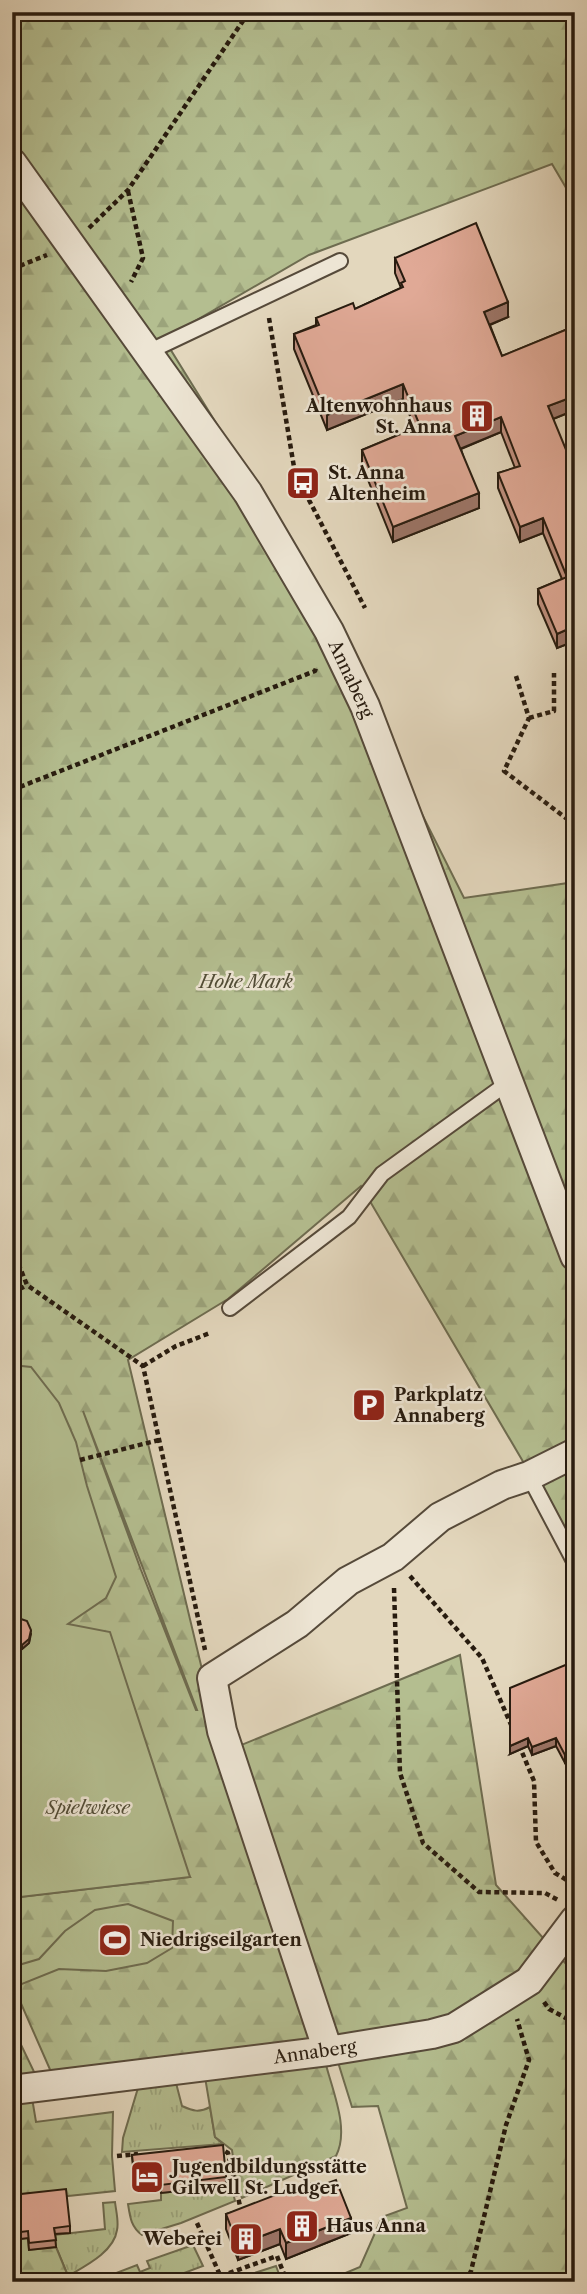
<svg xmlns="http://www.w3.org/2000/svg" width="587" height="2294" font-family="'Libre Caslon Text',serif">
<style>
.grass{fill:url(#grass-tufts);stroke:#6e6c50;stroke-width:2}
.forest{fill:url(#forest-firs);stroke:#6e6c50;stroke-width:2;fill-rule:evenodd}
.green{fill:#b4be90;stroke:#6e6c50;stroke-width:2}
.lines{fill:none;stroke-linecap:round;stroke-linejoin:round}
.service-casing{stroke:#564a3a;stroke-width:18}
.minor-casing{stroke:#564a3a;stroke-width:32}
.path{stroke:#271b0f;stroke-width:4.5;stroke-dasharray:5 3.5;stroke-linecap:butt}
.service{stroke:#ede5d4;stroke-width:14}
.minor{stroke:#ede5d4;stroke-width:28}
.wall{fill:#c19181;stroke:#271b0f;stroke-width:2}
.shaded-wall{fill:#9d7669;stroke:#271b0f;stroke-width:2}
.building{fill:#e0a996;stroke:#271b0f;stroke-width:2}
.labels{text-anchor:middle;stroke-width:5;stroke-linejoin:round;paint-order:stroke}
.poi-label{font-size:18px;font-weight:bold;fill:#271b0f;stroke:#ede5d4;text-anchor:start}
.street-label{font-size:18px;fill:#271b0f;stroke:#ede5d4}
.park-label{font-size:18px;font-style:italic;fill:#514c36;stroke:#ede5d4}
</style>
<defs>
<pattern id="grass-tufts" width="24" height="20" patternUnits="userSpaceOnUse" patternTransform="scale(1.75)"><rect width="24" height="20" fill="#b4be90"/><path d="M3 7l-1-3M5 7V3M7 7l1-3M15 17l-1-3M17 17v-4M19 17l1-3" fill="none" stroke="#9ba37b"/></pattern>
<pattern id="forest-firs" width="22" height="20" patternUnits="userSpaceOnUse" patternTransform="scale(1.75)"><rect width="22" height="20" fill="#b4be90"/><path d="M5 1l3.5 6h-7zM16 11l3.5 6h-7z" fill="#9ba37b"/></pattern>
</defs>
<rect width="100%" height="100%" fill="#e3d7bd"/>
<filter id="stains"><feTurbulence type="fractalNoise" baseFrequency=".00286" numOctaves="4"/><feColorMatrix values="0 0 0 0 .2 0 0 0 0 .09 0 0 0 0 .02 0 0 0 .5 -.17"/></filter>
<radialGradient id="worn" r=".72"><stop offset=".6" stop-color="#630" stop-opacity="0"/><stop offset="1" stop-color="#630" stop-opacity=".3"/></radialGradient>
<!-- grass -->
<path class="grass" d="M 176,2083 L 182,2106 C 193,2111 199,2113 210,2107 L 215,2137 L 223,2144 L 122,2152 L 123,2138 L 138,2088 Z
M 226,2186 L 232,2188 L 235,2201 L 181,2223 L 142,2235 C 131,2227 130,2217 128,2204 L 161,2200 L 161,2193 Z
M 115,2202 C 116,2211 119,2222 117,2230 C 114,2252 85,2266 68,2276 L 56,2247 L 54,2235 L 105,2229 L 103,2203 Z
M 193,2245 L 203,2266 L 160,2282 L 104,2282 L 103,2278 L 137,2265 L 140,2272 L 150,2268 L 147,2261 Z
M 276,2266 L 282,2282 L 230,2281 Z"/>
<!-- forest -->
<path class="forest" d="M 12,12 L 575,12 L 575,203 L 552,164 L 309,255 L 164,339 L 267,505 L 464,898 L 575,882 L 575,1550 L 361,1186 L 228,1299 L 128,1360 L 222,1753 L 460,1655 L 496,1885 L 575,1974 L 575,2282 L 324,2282 L 360,2267 L 382,2217 L 407,2208 L 378,2106 L 352,2107 L 337,2059 L 325,2061 C 332,2090 350,2129 336,2156 L 242,2198 L 237,2186 L 232,2150 L 215,2137 L 205,2077 L 32,2098 L 36,2122 L 113,2112 L 112,2156 L 115,2191 L 12,2202 L 12,2026 L 36,2076 L 52,2074 L 12,1983 L 12,1898 L 190,1877 L 12,1650 ZM 83,1411 L 197,1710 L 196,1710 L 141,1570 Z
M 28,2238 L 29,2250 L 56,2247 L 68,2276 L 58,2282 L 12,2282 L 12,2240 Z"/>
<!-- green -->
<path class="green" d="M 12,1365 L 31,1367 L 59,1403 L 76,1442 L 87,1486 L 116,1577 L 106,1598 L 68,1624 L 110,1632 L 190,1877 L 12,1898 Z
M 128,1904 L 173,1921 L 172,1948 L 147,1963 L 106,1971 L 59,1969 L 17,1986 L 12,1967 L 39,1959 L 65,1931 L 95,1910 Z"/>
<g class="lines">
<!-- service casing -->
<g class="service-casing">
<path id="service" d="M 148,352 L 340,261
M 230,1308 L 349,1217 L 382,1174 L 509,1082
M 529,1476 L 575,1563"/>
</g>
<!-- minor casing -->
<g class="minor-casing">
<path id="minor" d="M 12,163 L 248,493 L 329,631 L 365,706 L 575,1256
M 328,2051 L 222,1731 L 212,1678 L 297,1624 L 348,1581 L 393,1557 L 440,1517 L 502,1485 L 529,1476 L 575,1453
M 12,2090 L 328,2051 L 432,2034 L 454,2028 L 529,1981 L 575,1920"/>
</g>
<!-- path -->
<path class="path" d="M 128,191 L 143,258 L 131,282
M 89,228 L 128,190 L 249,12
M 12,269 L 47,255
M 269,318 L 295,473 L 365,608
M 516,676 L 529,718 L 504,771 L 575,825
M 529,718 L 554,711 L 554,673
M 12,790 L 315,671 L 316,668
M 12,1248 L 27,1285 L 143,1366 L 205,1650
M 12,1293 L 27,1285
M 143,1366 L 176,1346 L 210,1333
M 80,1460 L 159,1440
M 410,1576 L 482,1658 L 512,1727
M 394,1588 L 400,1773 L 423,1843 L 479,1892 L 545,1893 L 558,1900
M 519,1745 L 534,1781 L 536,1842 L 555,1873 L 575,1885
M 544,2002 L 549,2009 L 575,2023
M 218,2147 L 228,2153 L 240,2206
M 117,2156 L 138,2154
M 197,2223 L 223,2282
M 221,2276 L 277,2256 L 287,2282
M 73,2282 L 73,2281
M 465,2282 L 471,2271 L 506,2125 L 529,2060 L 517,2019
M 560,2282 L 575,2271"/>
<!-- service -->
<use href="#service" class="service"/>
<!-- minor -->
<use href="#minor" class="minor"/>
</g>
<!-- wall -->
<path class="wall" d="M 395,258 L 508,317 L 490,325 L 502,356 L 575,326 L 575,410 L 553,419 L 575,641 L 557,648 L 538,604 L 538,589 L 562,579 L 543,533 L 520,542 L 498,488 L 498,473 L 515,468 L 501,432 L 461,449 L 479,508 L 393,542 L 362,465 L 362,450 L 415,428 L 403,399 L 327,430 L 294,349 L 294,334 L 316,325 L 316,318 L 355,309 L 401,288 L 395,273 Z
M 12,1620 L 31,1634 L 29,1643 L 22,1649 L 12,1648 Z
M 575,1661 L 575,1759 L 565,1763 L 556,1746 L 532,1755 L 528,1746 L 510,1754 Z
M 132,2155 L 226,2177 L 226,2186 L 161,2193 L 160,2187 L 135,2189 Z
M 312,2189 L 351,2233 L 286,2259 L 280,2244 L 238,2260 L 226,2229 L 226,2214 Z
M 12,2195 L 70,2226 L 70,2233 L 55,2234 L 56,2247 L 29,2250 L 28,2238 L 12,2240 Z"/>
<!-- shaded-wall -->
<path class="shaded-wall" d="M 508,302 L 508,317 L 484,327 L 484,312 Z
M 403,384 L 403,399 L 327,430 L 327,415 Z
M 575,396 L 575,410 L 548,421 L 548,406 Z
M 501,417 L 501,432 L 455,451 L 455,436 Z
M 479,493 L 479,508 L 393,542 L 393,527 Z
M 543,518 L 543,533 L 520,542 L 520,527 Z
M 575,626 L 575,641 L 557,648 L 557,634 Z
M 31,1630 L 29,1643 L 22,1649 L 22,1645 Z
M 528,1738 L 528,1746 L 510,1754 L 510,1746 Z
M 556,1738 L 556,1746 L 532,1755 L 532,1747 Z
M 575,1750 L 575,1759 L 565,1763 L 565,1755 Z
M 351,2218 L 351,2233 L 286,2259 L 286,2243 Z
M 280,2229 L 280,2244 L 238,2260 L 238,2245 Z"/>
<!-- building -->
<path class="building" d="M 476,223 L 508,302 L 484,312 L 502,356 L 575,326 L 575,396 L 548,406 L 569,457 L 575,455 L 575,626 L 557,634 L 538,589 L 567,577 L 543,518 L 520,527 L 498,473 L 520,466 L 501,417 L 455,436 L 479,493 L 393,527 L 362,450 L 420,426 L 403,384 L 327,415 L 294,334 L 319,325 L 316,318 L 353,303 L 355,309 L 403,287 L 401,283 L 405,281 L 395,258 Z
M 18,1618 L 27,1621 L 31,1630 L 29,1639 L 22,1645 L 12,1644 L 12,1620 Z
M 575,1661 L 575,1750 L 565,1755 L 556,1738 L 532,1747 L 528,1738 L 510,1746 L 510,1688 Z
M 223,2145 L 226,2177 L 161,2185 L 160,2178 L 135,2181 L 132,2155 Z
M 336,2180 L 351,2218 L 286,2243 L 280,2229 L 238,2245 L 226,2214 L 309,2182 L 312,2189 Z
M 66,2189 L 70,2226 L 54,2228 L 56,2240 L 29,2243 L 28,2231 L 12,2233 L 12,2195 Z"/>
<!-- icons -->
<defs>
<g id="building-square" transform="scale(1.75)"><rect x="-9" y="-9" width="18" height="18" rx="4" fill="#8f2418" stroke="#ede5d4"/><path d="M-4-6H4V6H1V3H-1V6H-4ZM-2.5-4.3h1.7v1.8h-1.7ZM.8-4.3h1.7v1.8H.8ZM-2.5-1h1.7V.8h-1.7ZM.8-1h1.7V.8H.8Z" fill="#fff"/></g>
<g id="bus-square" transform="scale(1.75)"><rect x="-9" y="-9" width="18" height="18" rx="4" fill="#8f2418" stroke="#ede5d4"/><path d="M-5-6H5V4H4V6H2V4H-2V6H-4V4H-5ZM-3.5-4V0h7V-4ZM-3.5 1.2v1.5H-2V1.2ZM2 1.2v1.5H3.5V1.2Z" fill="#fff"/></g>
<g id="parking-square" transform="scale(1.75)"><rect x="-9" y="-9" width="18" height="18" rx="4" fill="#8f2418" stroke="#ede5d4"/><path d="M-3.5-5.5H1a3.5 3.5 0 0 1 0 7H-1V5.5H-3.5ZM-1-3.4V-.6H.8a1.4 1.4 0 0 0 0-2.8Z" fill="#fff"/></g>
<g id="stadium-square" transform="scale(1.75)"><rect x="-9" y="-9" width="18" height="18" rx="4" fill="#8f2418" stroke="#ede5d4"/><path d="M0-5a6.5 5 0 1 0 0 10a6.5 5 0 1 0 0-10ZM-3.5-1.8h7v3.6h-7Z" fill="#fff"/></g>
<g id="hotel-square" transform="scale(1.75)"><rect x="-9" y="-9" width="18" height="18" rx="4" fill="#8f2418" stroke="#ede5d4"/><path d="M-6-4.5h1.5V1H6V5H4.5V3h-9V5H-6ZM-4 0a1.8 1.8 0 1 1 3.6 0ZM.5 0V-2.5h3Q6-2.5 6 0Z" fill="#fff"/></g>
</defs>
<g fill-rule="evenodd">
<use href="#building-square" x="477" y="416"/>
<use href="#bus-square" x="303" y="483"/>
<use href="#parking-square" x="369" y="1405"/>
<use href="#stadium-square" x="115" y="1940"/>
<use href="#hotel-square" x="147" y="2177"/>
<use href="#building-square" x="302" y="2226"/>
<use href="#building-square" x="246" y="2239"/>
</g>
<g class="labels">
<!-- poi labels -->
<g class="poi-label">
<text x="452" y="412" text-anchor="end">Altenwohnhaus<tspan x="452" dy="21">St. Anna</tspan></text>
<text x="328" y="479">St. Anna<tspan x="328" dy="21">Altenheim</tspan></text>
<text x="394" y="1401">Parkplatz<tspan x="394" dy="21">Annaberg</tspan></text>
<text x="140" y="1946">Niedrigseilgarten</text>
<text x="172" y="2173">Jugendbildungsstätte<tspan x="172" dy="21">Gilwell St. Ludger</tspan></text>
<text x="326" y="2232">Haus Anna</text>
<text x="222" y="2245" text-anchor="end">Weberei</text>
</g>
<!-- street labels -->
<g class="street-label">
<text transform="translate(351 679) rotate(65)" y="6">Annaberg</text>
<text transform="translate(315 2052) rotate(-8)" y="6">Annaberg</text>
</g>
<!-- park labels -->
<g class="park-label">
<text x="246" y="988">Hohe Mark</text>
<text x="88" y="1814">Spielwiese</text>
</g>
</g>
<!-- margin -->
<rect width="587" height="2294" fill="none" stroke="#e3d7bd" stroke-width="42"/>
<rect x="14" y="14" width="559" height="2266" fill="none" stroke="#271b0f" stroke-width="3.5"/>
<rect x="21" y="21" width="545" height="2252" fill="none" stroke="#271b0f" stroke-width="2"/>
<rect width="100%" height="100%" filter="url(#stains)"/>
<rect width="100%" height="100%" fill="url(#worn)"/>
</svg>
